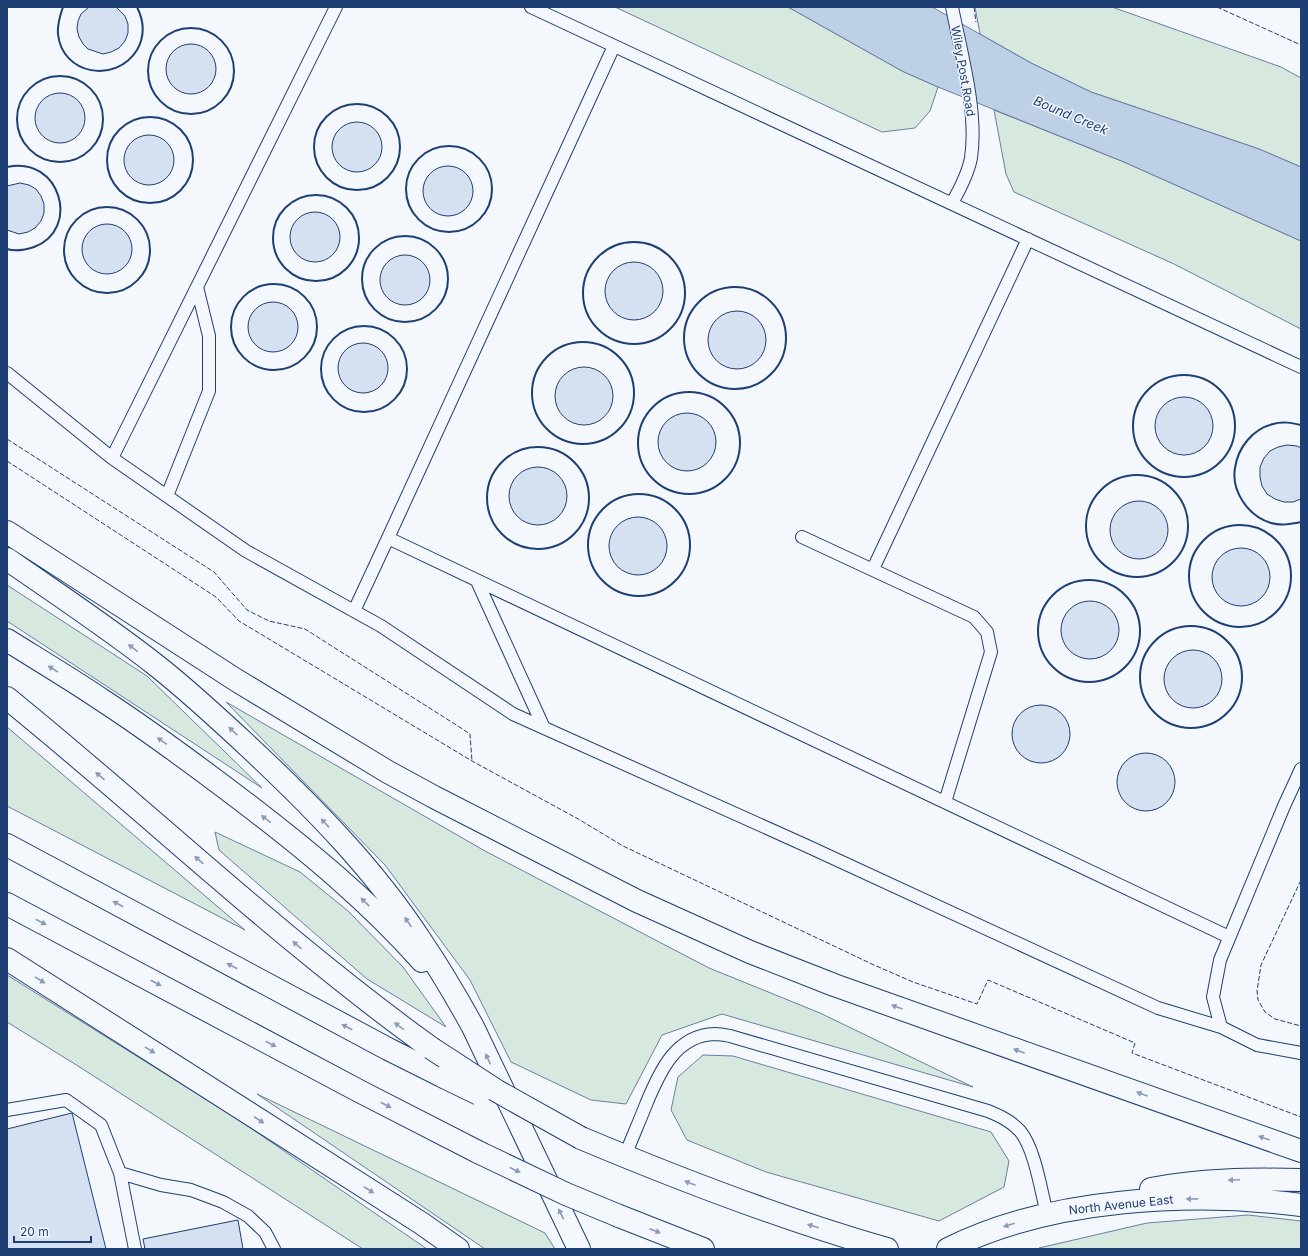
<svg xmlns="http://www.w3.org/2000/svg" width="1308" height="1256" font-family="Inter,sans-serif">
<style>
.green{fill:#d7e8df;stroke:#687fa3}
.water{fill:#bed0e5;stroke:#687fa3}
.building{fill:#d5e0f0;stroke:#1d3f73}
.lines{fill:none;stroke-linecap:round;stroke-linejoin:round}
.lane-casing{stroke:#1d3f73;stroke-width:14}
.secondary-casing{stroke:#1d3f73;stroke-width:24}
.highway-casing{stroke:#1d3f73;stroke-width:24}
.lane{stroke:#f4f7fb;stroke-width:12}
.secondary{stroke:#f4f7fb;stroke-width:22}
.highway{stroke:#f4f7fb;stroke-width:22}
.highway-bridge-casing{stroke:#1d3f73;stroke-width:24;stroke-linecap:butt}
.highway-bridge{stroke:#f4f7fb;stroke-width:22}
.fence{stroke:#1d3f73;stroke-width:1;stroke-dasharray:5 2;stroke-linecap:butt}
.wall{stroke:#1d3f73;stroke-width:2}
.oneway{fill:#889bb7}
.labels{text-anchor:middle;stroke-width:3;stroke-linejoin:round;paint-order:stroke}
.street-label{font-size:12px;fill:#1d3f73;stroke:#f4f7fb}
.water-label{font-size:13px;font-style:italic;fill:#1d3f73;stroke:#f4f7fb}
</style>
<rect width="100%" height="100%" fill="#f4f7fb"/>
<!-- green -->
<path class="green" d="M 615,7 L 788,7 L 902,71 L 938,87 L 930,111 L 915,128 L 882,132 Z
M 975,7 L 1112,7 L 1281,67 L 1301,78 L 1301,167 L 1259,149 L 1091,92 L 1031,63 L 980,34 Z
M 994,110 L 1124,162 L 1301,241 L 1301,329 L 1174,264 L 1014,192 L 1006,174 Z
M 7,585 L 147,676 L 262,788 L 7,621 Z
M 226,702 L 485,851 L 709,968 L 820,1013 L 973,1087 L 722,1014 L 662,1035 L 626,1104 L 591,1100 L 511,1062 L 470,980 L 385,865 Z
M 7,727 L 245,930 L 7,806 Z
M 215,832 L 300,872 L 348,911 L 403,967 L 446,1027 L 367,979 L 219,850 Z
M 7,975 L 239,1120 L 427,1249 L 363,1249 L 78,1066 L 7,1022 Z
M 703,1055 L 733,1056 L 991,1132 L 1009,1161 L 1004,1187 L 939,1221 L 766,1172 L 687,1140 L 671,1110 L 678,1077 Z
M 257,1094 L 545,1233 L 555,1249 L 485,1249 Z
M 1248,1215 L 1301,1221 L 1301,1249 L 1046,1249 L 1039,1248 L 1147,1223 Z"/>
<!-- water -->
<path class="water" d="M 788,7 L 932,7 L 1031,63 L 1091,92 L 1259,149 L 1301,167 L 1301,241 L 1124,162 L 938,87 L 902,71 Z"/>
<!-- building -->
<path class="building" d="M 89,7 L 116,7 L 125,16 L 128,24 L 128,33 L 125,41 L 119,48 L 111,52 L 103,54 L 88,49 L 83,44 L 79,37 L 77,29 L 78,21 L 81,14 Z
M166 69a25 25 0 1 1 50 0a25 25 0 1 1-50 0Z
M35 118a25 25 0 1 1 50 0a25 25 0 1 1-50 0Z
M332 147a25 25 0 1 1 50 0a25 25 0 1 1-50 0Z
M124 160a25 25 0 1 1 50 0a25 25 0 1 1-50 0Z
M423 191a25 25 0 1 1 50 0a25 25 0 1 1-50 0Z
M 20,183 L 29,185 L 36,189 L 41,196 L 44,204 L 44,213 L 41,221 L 35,228 L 28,232 L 19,234 L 7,230 L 7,186 Z
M290 237a25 25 0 1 1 50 0a25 25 0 1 1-50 0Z
M82 249a25 25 0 1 1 50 0a25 25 0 1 1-50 0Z
M380 280a25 25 0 1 1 50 0a25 25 0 1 1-50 0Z
M605 291a29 29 0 1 1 58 0a29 29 0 1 1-58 0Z
M248 327a25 25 0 1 1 50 0a25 25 0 1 1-50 0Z
M708 340a29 29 0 1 1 58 0a29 29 0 1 1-58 0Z
M338 368a25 25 0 1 1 50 0a25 25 0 1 1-50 0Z
M555 396a29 29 0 1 1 58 0a29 29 0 1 1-58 0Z
M1155 426a29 29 0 1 1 58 0a29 29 0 1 1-58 0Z
M658 442a29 29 0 1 1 58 0a29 29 0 1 1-58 0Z
M 1287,445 L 1297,446 L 1301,448 L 1301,499 L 1293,502 L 1284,502 L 1275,499 L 1267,494 L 1262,486 L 1260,477 L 1260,467 L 1264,458 L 1270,451 L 1278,447 Z
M509 496a29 29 0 1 1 58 0a29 29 0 1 1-58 0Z
M1110 530a29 29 0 1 1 58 0a29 29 0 1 1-58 0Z
M609 546a29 29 0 1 1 58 0a29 29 0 1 1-58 0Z
M1212 577a29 29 0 1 1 58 0a29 29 0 1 1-58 0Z
M1061 630a29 29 0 1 1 58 0a29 29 0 1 1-58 0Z
M1164 679a29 29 0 1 1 58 0a29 29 0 1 1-58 0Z
M1012 734a29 29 0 1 1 58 0a29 29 0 1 1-58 0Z
M1117 782a29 29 0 1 1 58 0a29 29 0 1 1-58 0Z
M 72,1113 L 106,1249 L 7,1249 L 7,1129 Z
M 238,1220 L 243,1249 L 145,1249 L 143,1239 Z"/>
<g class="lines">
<!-- lane casing -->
<g class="lane-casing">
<path id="lane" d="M 531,7 L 1301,367
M 952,7 C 961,53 978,112 971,158 C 968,174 960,189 952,203
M 7,373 L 112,458 L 246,551 L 381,626 L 513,714 L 807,846 L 1158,1008 L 1221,1027
M 112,458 L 336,7
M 167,496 L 209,391 L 209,336 L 197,287
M 802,537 L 974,617 L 987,632 L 991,652 L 945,802
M 388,538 L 614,46
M 873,569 L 1028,239
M 477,581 L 544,728
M 354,611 L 388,538 L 1229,937
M 1301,769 L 1284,806 L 1220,960 L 1213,997 L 1221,1027 L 1257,1045 L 1301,1053
M 7,1110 L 66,1100 L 101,1125 L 120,1173
M 625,1156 C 632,1138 640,1120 647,1102 C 660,1071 676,1035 715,1034 C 720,1034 725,1035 730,1036 L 988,1111 C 1000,1116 1011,1121 1020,1131 C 1035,1149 1041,1191 1047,1214
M 135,1249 L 120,1173 L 161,1185 L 191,1190 L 223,1202 L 248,1216 L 265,1232 L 274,1249"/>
</g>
<!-- secondary casing -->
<g class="secondary-casing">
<path id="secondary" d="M 7,532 L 236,680 L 388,772 L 434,797 L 637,901 L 750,952 L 834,985 L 1301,1151
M 7,559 C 57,594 109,628 157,666 C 190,692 220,720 250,748 C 313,807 374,869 421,941 C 440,969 457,998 473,1027 L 579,1249
M 7,640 C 39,660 71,679 102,700 C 151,732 198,767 244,802 C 308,851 369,901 422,961
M 1151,1189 C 1200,1179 1251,1179 1301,1180
M 948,1249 C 1049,1198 1191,1191 1301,1205"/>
</g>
<!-- highway casing -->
<g class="highway-casing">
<path id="highway" d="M 7,698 C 149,813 282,941 431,1048
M 7,845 L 388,1049 L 444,1077
M 7,904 L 361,1092 L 480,1153
M 7,959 L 421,1223 L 458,1249
M 581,1138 C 681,1180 782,1219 887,1249
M 619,1216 L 703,1249"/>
</g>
<!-- lane -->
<use href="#lane" class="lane"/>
<!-- secondary -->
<use href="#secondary" class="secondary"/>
<!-- highway -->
<use href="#highway" class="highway"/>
<!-- highway-bridge casing -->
<g class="highway-bridge-casing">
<path id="highway-bridge" d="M 431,1048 L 497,1091 L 581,1138
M 444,1077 L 479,1094
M 480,1153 L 566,1194 L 619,1216"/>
</g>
<!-- highway-bridge -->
<use href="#highway-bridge" class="highway-bridge"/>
<!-- fence -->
<path class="fence" d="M 974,7 L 976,22
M 1217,7 L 1301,45
M 7,439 L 214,572 L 247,610 L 269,621 L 305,629 L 461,728 L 470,734 L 472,761
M 7,461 L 216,597 L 239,621 L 472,761 L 580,820 L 623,846 L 874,965 L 913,982 L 977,1004 L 988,980 L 1135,1043 L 1132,1053 L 1301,1117
M 1301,880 L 1261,965 L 1257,991 L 1258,1000 L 1265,1012 L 1275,1019 L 1301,1026"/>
<!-- wall -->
<path class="wall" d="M 63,7 C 60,16 57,24 58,34 C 62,75 116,84 137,50 C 145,36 144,21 137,7
M148 71a43 43 0 1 1 86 0a43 43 0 1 1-86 0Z
M17 119a43 43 0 1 1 86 0a43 43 0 1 1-86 0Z
M314 147a43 43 0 1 1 86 0a43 43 0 1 1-86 0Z
M107 160a43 43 0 1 1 86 0a43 43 0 1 1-86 0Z
M406 189a43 43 0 1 1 86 0a43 43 0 1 1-86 0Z
M 7,167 C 61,155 81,230 34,247 C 25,250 16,252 7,249
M273 238a43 43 0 1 1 86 0a43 43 0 1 1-86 0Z
M64 250a43 43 0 1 1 86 0a43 43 0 1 1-86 0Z
M362 279a43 43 0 1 1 86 0a43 43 0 1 1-86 0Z
M583 293a51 51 0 1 1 102 0a51 51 0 1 1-102 0Z
M231 327a43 43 0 1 1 86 0a43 43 0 1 1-86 0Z
M684 338a51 51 0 1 1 102 0a51 51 0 1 1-102 0Z
M321 369a43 43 0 1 1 86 0a43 43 0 1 1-86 0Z
M532 393a51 51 0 1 1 102 0a51 51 0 1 1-102 0Z
M1133 426a51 51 0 1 1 102 0a51 51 0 1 1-102 0Z
M638 443a51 51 0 1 1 102 0a51 51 0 1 1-102 0Z
M 1301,425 C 1292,423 1283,421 1273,424 C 1253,429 1238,447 1235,468 C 1231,491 1248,516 1271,523 C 1281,526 1291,524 1301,522
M487 498a51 51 0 1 1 102 0a51 51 0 1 1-102 0Z
M1086 526a51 51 0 1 1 102 0a51 51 0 1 1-102 0Z
M588 545a51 51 0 1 1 102 0a51 51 0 1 1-102 0Z
M1189 576a51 51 0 1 1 102 0a51 51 0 1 1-102 0Z
M1038 631a51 51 0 1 1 102 0a51 51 0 1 1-102 0Z
M1140 677a51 51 0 1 1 102 0a51 51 0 1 1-102 0Z"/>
</g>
<!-- one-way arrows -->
<defs><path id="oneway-solid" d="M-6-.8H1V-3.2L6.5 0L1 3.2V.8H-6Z"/></defs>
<g class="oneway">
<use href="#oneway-solid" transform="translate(133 648) rotate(-143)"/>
<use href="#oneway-solid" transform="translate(53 669) rotate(-148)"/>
<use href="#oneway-solid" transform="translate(233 731) rotate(-137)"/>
<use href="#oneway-solid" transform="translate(162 741) rotate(-145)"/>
<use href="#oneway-solid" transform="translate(100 776) rotate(-139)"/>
<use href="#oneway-solid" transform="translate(266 819) rotate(-143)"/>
<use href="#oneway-solid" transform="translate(325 823) rotate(-133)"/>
<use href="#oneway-solid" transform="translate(199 860) rotate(-139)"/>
<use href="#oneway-solid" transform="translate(365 902) rotate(-136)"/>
<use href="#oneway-solid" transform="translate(118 904) rotate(-152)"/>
<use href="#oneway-solid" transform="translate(41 922) rotate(28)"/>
<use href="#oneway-solid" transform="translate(408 922) rotate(-125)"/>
<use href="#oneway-solid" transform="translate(297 945) rotate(-139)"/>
<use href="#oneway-solid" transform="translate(232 966) rotate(-152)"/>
<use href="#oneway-solid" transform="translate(40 980) rotate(32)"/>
<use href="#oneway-solid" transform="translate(156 983) rotate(28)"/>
<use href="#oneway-solid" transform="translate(897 1007) rotate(-160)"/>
<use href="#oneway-solid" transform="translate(399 1026) rotate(-144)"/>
<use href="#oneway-solid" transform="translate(347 1027) rotate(-152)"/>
<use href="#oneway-solid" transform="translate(271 1044) rotate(28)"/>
<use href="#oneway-solid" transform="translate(150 1050) rotate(32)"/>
<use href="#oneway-solid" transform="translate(1019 1051) rotate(-160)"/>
<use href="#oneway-solid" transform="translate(488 1059) rotate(-115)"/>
<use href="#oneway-solid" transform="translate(1142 1094) rotate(-160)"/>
<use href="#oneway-solid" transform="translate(386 1105) rotate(27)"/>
<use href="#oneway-solid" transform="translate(259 1120) rotate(33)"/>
<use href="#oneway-solid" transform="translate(1264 1138) rotate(-160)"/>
<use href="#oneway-solid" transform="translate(515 1170) rotate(26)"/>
<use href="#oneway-solid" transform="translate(1234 1180) rotate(178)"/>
<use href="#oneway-solid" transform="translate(690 1183) rotate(-159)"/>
<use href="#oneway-solid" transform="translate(369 1190) rotate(33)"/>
<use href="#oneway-solid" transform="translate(1192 1199) rotate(179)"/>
<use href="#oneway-solid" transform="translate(561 1214) rotate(-116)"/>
<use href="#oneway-solid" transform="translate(1009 1225) rotate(163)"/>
<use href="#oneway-solid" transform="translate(813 1226) rotate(-162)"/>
<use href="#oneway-solid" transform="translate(655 1231) rotate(21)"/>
</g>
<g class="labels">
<!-- street labels -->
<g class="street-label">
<text transform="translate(963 71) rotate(80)" y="4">Wiley Post Road</text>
<text transform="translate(1121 1205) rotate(-6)" y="4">North Avenue East</text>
</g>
<!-- water labels -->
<g class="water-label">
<text transform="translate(1071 115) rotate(23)" y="5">Bound Creek</text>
</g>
</g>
<!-- border -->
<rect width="1308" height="1256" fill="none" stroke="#1d3f73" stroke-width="16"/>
<!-- scale -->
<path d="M14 1236v6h77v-6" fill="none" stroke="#1d3f73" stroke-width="2"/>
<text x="20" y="1236" font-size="12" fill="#1d3f73" stroke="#f4f7fb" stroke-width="3" paint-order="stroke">20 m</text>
</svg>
